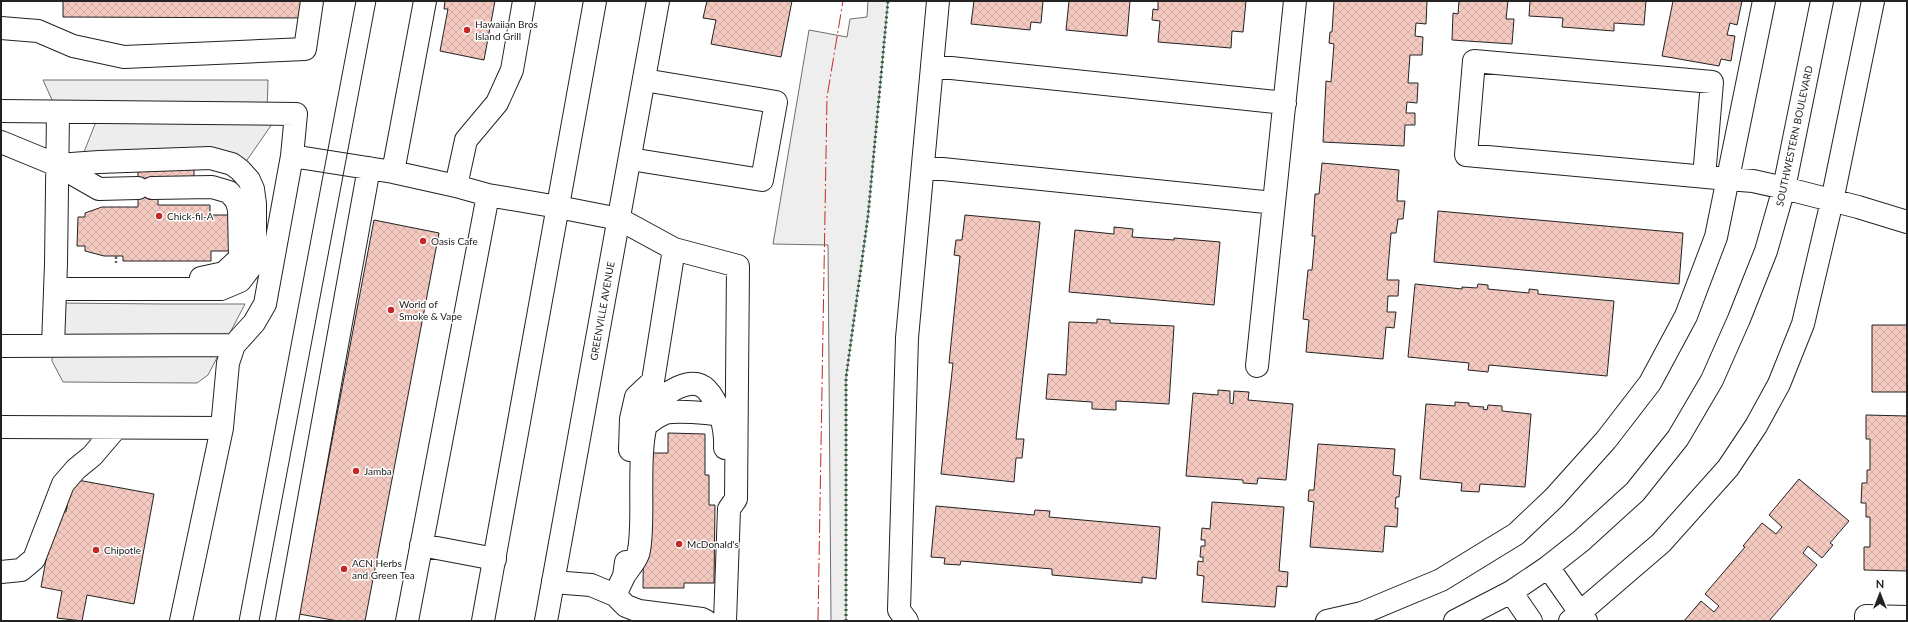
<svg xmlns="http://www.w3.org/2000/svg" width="1908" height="622" font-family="Lato,sans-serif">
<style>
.grass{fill:#eee;stroke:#6f6f6f}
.parking{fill:#ededed;stroke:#6f6f6f}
.building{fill:url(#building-cross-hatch);stroke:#222}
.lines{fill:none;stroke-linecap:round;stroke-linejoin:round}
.minor-casing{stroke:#222;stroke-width:24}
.major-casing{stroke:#222;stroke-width:24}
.path{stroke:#646464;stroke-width:2.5;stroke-dasharray:3 2;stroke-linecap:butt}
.minor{stroke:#fff;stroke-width:22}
.major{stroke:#fff;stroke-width:22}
.tram{stroke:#222;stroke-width:1}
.hedge{stroke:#2f5e38;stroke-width:3;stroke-dasharray:2 3;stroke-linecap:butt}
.power{stroke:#c62828;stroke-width:1;stroke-dasharray:14 3 2 3;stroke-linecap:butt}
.poi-dot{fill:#c62828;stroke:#fff;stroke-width:1.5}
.labels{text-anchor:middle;stroke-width:3;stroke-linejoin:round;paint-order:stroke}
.poi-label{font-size:10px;fill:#222;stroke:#fff;text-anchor:start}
.street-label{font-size:10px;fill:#222;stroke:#fff}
</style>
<defs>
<pattern id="building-cross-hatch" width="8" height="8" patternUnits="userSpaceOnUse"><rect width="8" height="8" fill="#f3c9c0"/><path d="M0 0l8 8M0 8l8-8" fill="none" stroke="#d0aca5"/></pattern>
</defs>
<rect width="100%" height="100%" fill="#fff"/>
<!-- grass -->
<path class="grass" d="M 868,1 L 888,1 L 868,216 L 846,378 L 846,621 L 831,621 L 828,245 L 773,244 L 809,30 L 847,37 L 850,19 L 867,17 Z"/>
<!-- parking -->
<path class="parking" d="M 43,80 L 268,80 L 267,113 L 279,114 L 245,163 L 226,151 L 84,152 L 99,114 L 58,113 Z
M 55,303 L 163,304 L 245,304 L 208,375 L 197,383 L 63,382 L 52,361 Z"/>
<!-- building -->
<path class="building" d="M 63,1 L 304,1 L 304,18 L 63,17 Z
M 445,1 L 495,1 L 484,60 L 440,51 L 448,9 L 444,9 Z
M 707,1 L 792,1 L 781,57 L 711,44 L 716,20 L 703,18 Z
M 974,1 L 1043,1 L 1041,23 L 1031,22 L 1030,30 L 971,24 Z
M 1069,1 L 1130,1 L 1127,36 L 1066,30 Z
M 1158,1 L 1246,1 L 1243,32 L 1232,31 L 1231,48 L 1158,42 L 1160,21 L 1152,20 L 1153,9 L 1158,10 Z
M 1334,1 L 1427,1 L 1426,24 L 1416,23 L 1415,36 L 1423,37 L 1422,55 L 1410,55 L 1408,83 L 1418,83 L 1417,103 L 1407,102 L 1406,113 L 1415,113 L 1415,125 L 1405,125 L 1404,146 L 1323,142 L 1326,81 L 1331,82 L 1334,44 L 1329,43 L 1330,32 L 1332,32 Z
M 1459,1 L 1508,1 L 1506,19 L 1514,19 L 1512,44 L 1452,40 L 1453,13 L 1458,14 Z
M 1530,1 L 1646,1 L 1644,25 L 1614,23 L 1614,31 L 1562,27 L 1563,18 L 1529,16 Z
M 1673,1 L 1742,1 L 1737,25 L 1730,23 L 1727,35 L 1735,36 L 1731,61 L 1721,59 L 1719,66 L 1662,56 Z
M 1322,163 L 1399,170 L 1397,201 L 1405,201 L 1403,219 L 1398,219 L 1396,233 L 1391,233 L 1387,280 L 1399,280 L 1398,296 L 1388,296 L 1387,312 L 1396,312 L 1394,328 L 1386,327 L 1383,359 L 1306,352 L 1309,320 L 1303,319 L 1308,270 L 1312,270 L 1315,236 L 1312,236 L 1315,194 L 1319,194 Z
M 138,169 L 194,169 L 194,181 L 158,196 L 158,205 L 210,205 L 210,215 L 232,215 L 232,251 L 211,251 L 211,261 L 123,261 L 123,256 L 104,256 L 85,251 L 85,246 L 77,246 L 78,217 L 85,217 L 85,213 L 102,207 L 138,207 Z
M 1438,211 L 1683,233 L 1679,284 L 1434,262 Z
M 965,215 L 1040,222 L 1016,439 L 1024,439 L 1022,458 L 1016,458 L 1014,482 L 941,474 L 953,363 L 949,363 L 960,256 L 954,255 L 956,240 L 962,240 Z
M 374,220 L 439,233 L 365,621 L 338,621 L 299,614 Z
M 1114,227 L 1133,229 L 1132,237 L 1174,240 L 1174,238 L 1220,242 L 1214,305 L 1069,292 L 1075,230 L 1114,234 Z
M 1415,284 L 1462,289 L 1462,287 L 1477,288 L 1478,284 L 1488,285 L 1488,289 L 1529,293 L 1529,289 L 1538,290 L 1538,294 L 1614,301 L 1607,376 L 1489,365 L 1488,372 L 1468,370 L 1469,363 L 1408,357 Z
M 1097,319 L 1110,320 L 1110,323 L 1174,326 L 1169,404 L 1116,401 L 1116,410 L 1092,409 L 1092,402 L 1046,399 L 1048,374 L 1066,375 L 1069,322 L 1097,323 Z
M 1872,325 L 1907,325 L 1907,392 L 1872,392 Z
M 1218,390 L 1230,391 L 1230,403 L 1233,404 L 1234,391 L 1249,392 L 1248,400 L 1293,404 L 1286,480 L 1258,478 L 1257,484 L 1243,483 L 1243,480 L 1186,476 L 1193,393 L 1218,395 Z
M 1455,402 L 1469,403 L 1469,406 L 1484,407 L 1483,409 L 1487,410 L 1488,405 L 1502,406 L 1502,411 L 1531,414 L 1525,487 L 1480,484 L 1479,492 L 1461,491 L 1462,483 L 1420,479 L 1426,404 L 1455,406 Z
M 1866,415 L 1907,416 L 1907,571 L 1864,570 L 1864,547 L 1870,547 L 1870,517 L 1866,517 L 1866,503 L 1861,503 L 1862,483 L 1867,483 L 1867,470 L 1870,470 L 1870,439 L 1866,439 Z
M 668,433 L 705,434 L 705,475 L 709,475 L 709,505 L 715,505 L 714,583 L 684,583 L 684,588 L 643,588 L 644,497 L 652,453 L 668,453 Z
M 1318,444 L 1395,449 L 1393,475 L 1401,476 L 1399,497 L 1396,497 L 1395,508 L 1398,508 L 1397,527 L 1385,526 L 1383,552 L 1310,547 L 1314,502 L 1308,501 L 1309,490 L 1314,490 Z
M 72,479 L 154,494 L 134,604 L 87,595 L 82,621 L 57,618 L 62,591 L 41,587 L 55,511 L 66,512 Z
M 1799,479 L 1849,521 L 1830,543 L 1833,545 L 1822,558 L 1808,546 L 1803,553 L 1817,565 L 1769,621 L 1684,621 L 1701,601 L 1714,612 L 1719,606 L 1705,594 L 1745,547 L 1743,546 L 1762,523 L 1776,534 L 1782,527 L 1769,515 Z
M 1212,502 L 1284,507 L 1279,571 L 1288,572 L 1287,587 L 1277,586 L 1275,607 L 1202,602 L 1204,576 L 1197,575 L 1198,561 L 1203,562 L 1203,557 L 1200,557 L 1201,546 L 1205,546 L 1205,540 L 1201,540 L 1202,528 L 1210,529 Z
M 936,506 L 1034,515 L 1035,510 L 1050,511 L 1049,517 L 1160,527 L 1156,579 L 1142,577 L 1142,583 L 1052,575 L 1052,569 L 961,561 L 960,565 L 944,564 L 945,558 L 931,557 Z"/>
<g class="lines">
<!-- minor casing -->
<g class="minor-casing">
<path id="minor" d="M 1,28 L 38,31 L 73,46 L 124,57 L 305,49 L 312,1
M 932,66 L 1285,103
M 1,111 L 296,114 L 292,156 L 265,304 L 254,323 L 234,345 L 228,363 L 222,428 L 181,621
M 1,142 L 57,165 L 99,189 L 138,188
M 292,156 L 393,172 L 456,186 L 488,195 L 558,207
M 630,159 L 762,180 L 776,102 L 644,80
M 923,167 L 1274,203 L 1295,1
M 393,172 L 425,1
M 1704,177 L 1712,82 L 1474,61 L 1466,155 L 1728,179 L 1753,181 L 1784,188 L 1858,207 L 1907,222
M 456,186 L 466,140 L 497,103 L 512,70 L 524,1
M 152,188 L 212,187 L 229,192 L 236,200 L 239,209 L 240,258 L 224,273 L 201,278
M 619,219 L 674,249 L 738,266 L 736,499 L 729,509 L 725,621
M 55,289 L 221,289 L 240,281 L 253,264 L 255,248 L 255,204 L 253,189 L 249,180 L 240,170 L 232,164 L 210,158 L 99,162 L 57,165
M 53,345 L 56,264 L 58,113
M 1,346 L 234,345
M 1257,366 L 1274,203
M 646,425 C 652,420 658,416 665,413 C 677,410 707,413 719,415
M 1,427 L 222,428
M 630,450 L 631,419 L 636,397 L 653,381 L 674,249
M 421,545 L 495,559
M 1548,567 L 1586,621
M 1,572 L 21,570 L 34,559 L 63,484 L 76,469 L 92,456 L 116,428
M 624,576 C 628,569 638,559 639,550 C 646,515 633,434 654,406 C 664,394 691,374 706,389 C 720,403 726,430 725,448
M 553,582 L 591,585 L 615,595 L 626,606 L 639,611 L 702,619 L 706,621
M 1511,592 L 1531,621
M 615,595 L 624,576 L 626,562
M 287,621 L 369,168
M 407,621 L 488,195
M 907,621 L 899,610 L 907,338 L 938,1
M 1327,621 L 1362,613 L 1441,580 L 1516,534 L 1554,498 L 1606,440 L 1650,383 L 1686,316 L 1716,237 L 1764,1
M 1455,621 L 1511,592 L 1548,567 L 1581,541 L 1635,492 L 1678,438 L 1712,380 L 1739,319 L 1766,251 L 1784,188 L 1822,1
M 1570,621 L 1661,543 L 1728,468 L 1756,426 L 1779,384 L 1803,324 L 1832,201 L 1873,1
M 1866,621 L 1866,616 L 1907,617"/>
</g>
<!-- major casing -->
<g class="major-casing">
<path id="major" d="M 558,207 L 619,219
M 483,621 L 595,1
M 546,621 L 658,1"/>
</g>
<!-- path -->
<path class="path" d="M 116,256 L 116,263"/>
<!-- minor -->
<use href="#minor" class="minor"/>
<!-- major -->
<use href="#major" class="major"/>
<!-- tram -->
<path class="tram" d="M 239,621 L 356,1
M 259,621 L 376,1"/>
<!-- hedge -->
<path class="hedge" d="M 846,621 L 846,378 L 868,216 L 888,1"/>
<!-- power -->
<path class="power" d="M 818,621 L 827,97 L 843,1"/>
</g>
<!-- markers -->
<g class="poi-dot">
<circle cx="467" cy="30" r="4"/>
<circle cx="159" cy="216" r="4"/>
<circle cx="423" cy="241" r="4"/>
<circle cx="391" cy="310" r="4"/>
<circle cx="356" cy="471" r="4"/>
<circle cx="679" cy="544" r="4"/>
<circle cx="96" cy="550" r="4"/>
<circle cx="344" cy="569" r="4"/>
</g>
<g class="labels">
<!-- poi labels -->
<g class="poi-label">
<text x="475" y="28">Hawaiian Bros<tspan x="475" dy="12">Island Grill</tspan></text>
<text x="167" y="220">Chick-fil-A</text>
<text x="431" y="245">Oasis Cafe</text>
<text x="399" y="308">World of<tspan x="399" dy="12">Smoke &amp; Vape</tspan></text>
<text x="364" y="475">Jamba</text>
<text x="687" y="548">McDonald's</text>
<text x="104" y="554">Chipotle</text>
<text x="352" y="567">ACN Herbs<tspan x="352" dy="12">and Green Tea</tspan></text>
</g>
<!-- street labels -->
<g class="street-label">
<text transform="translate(1794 136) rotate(-78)" y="4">SOUTHWESTERN BOULEVARD</text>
<text transform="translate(602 311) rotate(-80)" y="4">GREENVILLE AVENUE</text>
</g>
</g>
<!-- border -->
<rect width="1908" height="622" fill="none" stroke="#222222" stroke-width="4"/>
<!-- north arrow -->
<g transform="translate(1880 594)" stroke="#ffffff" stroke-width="3" paint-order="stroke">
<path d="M0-3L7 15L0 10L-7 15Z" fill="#222222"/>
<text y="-6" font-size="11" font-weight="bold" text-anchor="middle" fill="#222222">N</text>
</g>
</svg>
